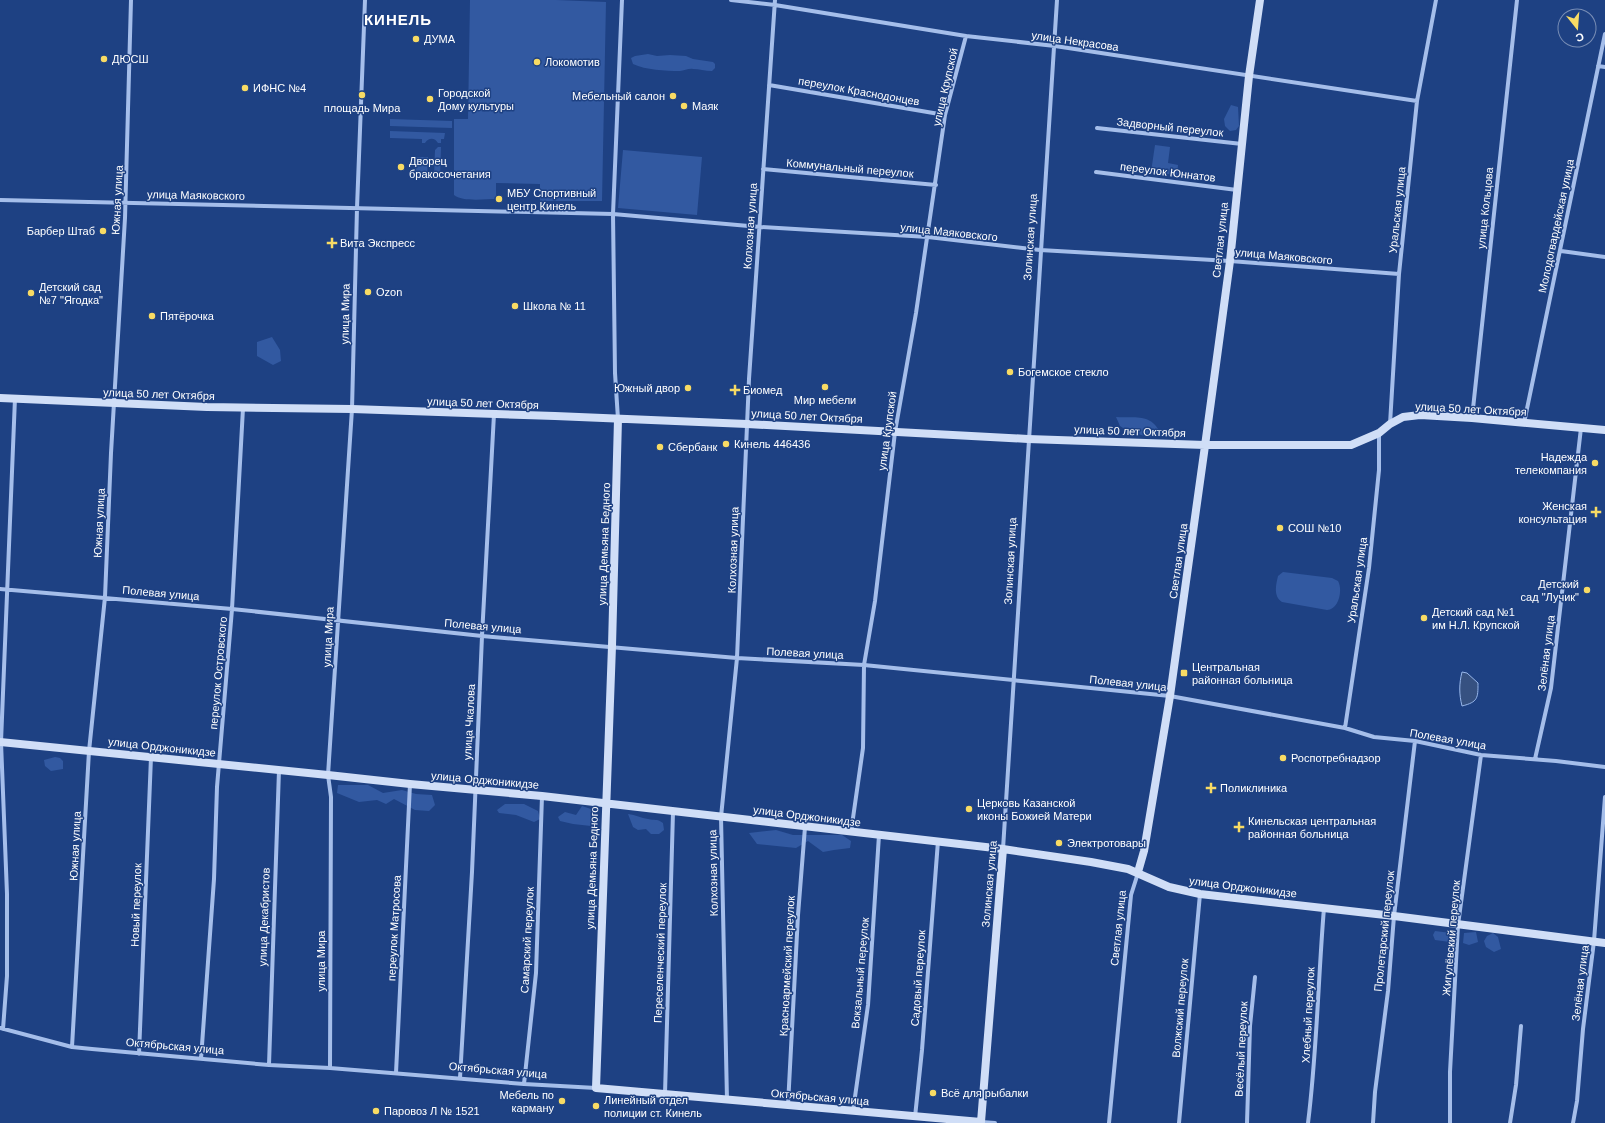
<svg xmlns="http://www.w3.org/2000/svg" width="1605" height="1123" font-family="Helvetica,sans-serif">
<style>
.green{fill:#3259a1}
.water{fill:#365181;stroke:#98b7eb}
.lines{fill:none;stroke-linecap:round;stroke-linejoin:round}
.street{stroke:#a5beea;stroke-width:4}
.secondary{stroke:#d0def7;stroke-width:8}
.poi-dot{fill:#f8db64;stroke:#1e4183;stroke-width:1.5}
.labels{text-anchor:middle;stroke-width:3;stroke-linejoin:round;paint-order:stroke}
.poi-label{font-size:11px;fill:#fff;stroke:#1e4183;text-anchor:start}
.street-label{font-size:11px;fill:#fff;stroke:#1e4183}
.district-label{font-size:15px;font-weight:bold;letter-spacing:1px;fill:#fff;stroke:#1e4183}
</style>
<rect width="100%" height="100%" fill="#1e4183"/>
<!-- green -->
<path class="green" d="M 470,0 L 556,0 L 606,2 L 602,201 L 540,201 L 540,184 L 496,183 L 496,199 C 485,199 462,202 454,195 L 454,119 L 468,119 Z
M 648,54 L 657,56 L 670,55 L 686,56 L 693,59 L 713,62 L 715,64 L 715,68 L 712,71 C 705,71 699,69 693,69 C 689,68 684,71 680,71 C 665,71 646,70 633,64 L 631,58 L 635,56 Z
M 1231,105 L 1238,107 L 1239,126 L 1236,130 L 1230,131 L 1225,126 L 1224,119 Z
M 390,119 L 452,121 L 452,128 L 390,126 Z
M 390,131 L 445,133 L 444,139 L 441,139 L 441,143 L 438,143 C 435,138 429,137 425,143 L 422,143 L 422,139 L 390,138 Z
M 1155,145 L 1170,147 L 1168,163 L 1178,165 L 1177,175 L 1151,172 Z
M 438,147 L 441,147 L 440,178 L 434,178 L 435,150 Z
M 623,150 L 702,157 L 697,215 L 618,208 Z
M 414,157 L 428,157 L 427,178 L 414,178 Z
M 272,337 L 280,350 L 281,361 L 273,365 L 257,356 L 257,342 Z
M 1116,417 C 1137,418 1151,413 1161,434 L 1148,437 L 1128,431 L 1120,426 Z
M 1283,572 L 1332,578 L 1338,581 C 1343,590 1339,609 1327,610 L 1282,602 C 1273,596 1276,585 1278,576 Z
M 55,757 L 60,758 L 63,761 L 63,769 L 51,771 L 45,766 L 44,760 Z
M 338,785 L 368,785 L 383,793 L 402,790 L 416,794 L 432,795 L 435,805 L 429,811 L 415,810 L 394,799 L 386,804 L 377,800 L 359,802 L 337,793 Z
M 505,804 L 524,804 L 538,811 L 540,819 L 534,822 L 516,815 L 499,813 L 497,810 Z
M 582,806 L 591,809 L 600,820 L 591,826 L 573,824 L 560,821 L 558,817 L 565,812 L 576,815 Z
M 628,814 C 636,815 641,818 648,819 C 655,821 656,818 663,823 L 664,830 L 659,834 L 651,834 L 646,829 L 638,830 L 633,827 Z
M 776,830 L 793,835 L 842,835 L 851,841 L 850,848 L 834,850 L 823,852 L 808,841 L 796,848 L 757,844 L 749,833 Z
M 1435,931 L 1451,933 L 1453,937 L 1452,941 L 1450,942 L 1435,940 L 1433,935 Z
M 1476,932 L 1478,942 L 1469,945 L 1463,943 L 1464,933 Z
M 1493,933 L 1498,937 L 1501,949 L 1494,952 L 1486,947 L 1484,941 L 1487,936 Z"/>
<!-- water -->
<path class="water" d="M 1462,672 L 1467,673 L 1478,683 C 1478,698 1478,702 1462,706 C 1459,694 1459,684 1462,672 Z"/>
<g class="lines">
<!-- street -->
<path class="street" d="M 731,0 L 775,5 L 966,36 L 1055,46 L 1417,101
M 1598,66 L 1605,67
M 769,85 L 945,115
M 1097,128 L 1242,144
M 763,169 L 936,185
M 1096,172 L 1237,190
M 0,200 L 613,214 L 760,227 L 928,237 L 1040,250 L 1230,261 L 1399,274
M 1561,251 L 1605,257
M 1472,418 L 1517,0
M 618,419 L 615,373 L 613,214 L 622,0
M 1524,423 L 1605,34
M 1390,424 L 1399,274 L 1417,101 L 1436,0
M 0,589 L 232,609 L 482,636 L 737,658 L 864,665 L 1170,696 L 1345,728 L 1374,737 L 1415,741 L 1481,755 L 1556,761 L 1605,767
M 1345,728 L 1369,568 L 1379,470 L 1379,433
M 1535,759 L 1551,688 L 1581,428
M 851,832 L 863,748 L 864,665 L 875,601 L 895,432 L 916,313 L 945,115 L 966,36
M 1003,849 L 1057,0
M 0,1028 L 72,1047 L 92,1049 L 269,1065 L 330,1068 L 524,1084 L 596,1088
M 3,1029 L 7,976 L 7,894 L 1,742 L 15,398
M 72,1047 L 89,751 L 105,597 L 111,453 L 125,218 L 131,0
M 139,1054 L 151,757
M 201,1059 L 214,879 L 217,787 L 232,609 L 243,408
M 269,1065 L 279,770
M 330,1068 L 331,797 L 328,775 L 352,409 L 357,208 L 365,0
M 396,1073 L 410,784
M 460,1078 L 472,872 L 482,636 L 494,414
M 524,1084 L 536,973 L 542,796
M 665,1094 L 673,812
M 727,1100 L 721,817 L 737,658 L 749,379 L 775,0
M 788,1105 L 798,915 L 805,827
M 853,1111 L 868,1005 L 879,835
M 915,1117 L 922,1050 L 938,841
M 981,1122 L 995,1123
M 1109,1123 L 1131,895 L 1138,873
M 1179,1123 L 1200,894
M 1247,1123 L 1250,1026 L 1255,977
M 1308,1123 C 1317,1052 1318,980 1324,908
M 1373,1123 L 1375,1092 L 1388,991 L 1394,916 L 1415,741
M 1450,1123 L 1450,1072 L 1458,925 L 1481,755
M 1510,1123 L 1516,1085 L 1521,1026
M 1573,1123 L 1577,1101 L 1583,1029 L 1594,941 L 1605,797"/>
<!-- secondary -->
<path class="secondary" d="M 0,398 L 207,407 L 352,409 L 555,416 L 747,424 L 1028,439 L 1205,445 L 1351,445 L 1379,433 L 1390,424 L 1403,417 L 1420,415 L 1472,418 L 1605,430
M 618,419 L 612,646 L 596,1088 L 981,1122 L 1003,849
M 0,742 L 328,775 L 410,784 L 542,796 L 1003,849 L 1091,862 L 1128,869 L 1169,887 L 1200,894 L 1394,916 L 1605,943
M 1138,872 L 1144,851 L 1170,696 L 1204,453 L 1230,261 L 1249,76 L 1260,0"/>
</g>
<!-- markers -->
<g class="poi-dot">
<circle cx="416" cy="39" r="4"/>
<circle cx="104" cy="59" r="4"/>
<circle cx="537" cy="62" r="4"/>
<circle cx="245" cy="88" r="4"/>
<circle cx="362" cy="95" r="4"/>
<circle cx="673" cy="96" r="4"/>
<circle cx="430" cy="99" r="4"/>
<circle cx="684" cy="106" r="4"/>
<circle cx="401" cy="167" r="4"/>
<circle cx="499" cy="199" r="4"/>
<circle cx="103" cy="231" r="4"/>
<path d="M330 237h4v4h4v4h-4v4h-4v-4h-4v-4h4z"/>
<circle cx="368" cy="292" r="4"/>
<circle cx="31" cy="293" r="4"/>
<circle cx="515" cy="306" r="4"/>
<circle cx="152" cy="316" r="4"/>
<circle cx="1010" cy="372" r="4"/>
<circle cx="825" cy="387" r="4"/>
<circle cx="688" cy="388" r="4"/>
<path d="M733 384h4v4h4v4h-4v4h-4v-4h-4v-4h4z"/>
<circle cx="726" cy="444" r="4"/>
<circle cx="660" cy="447" r="4"/>
<circle cx="1595" cy="463" r="4"/>
<path d="M1594 506h4v4h4v4h-4v4h-4v-4h-4v-4h4z"/>
<circle cx="1280" cy="528" r="4"/>
<circle cx="1587" cy="590" r="4"/>
<circle cx="1424" cy="618" r="4"/>
<rect x="1180" y="669" width="8" height="8" rx="2"/>
<circle cx="1283" cy="758" r="4"/>
<path d="M1209 782h4v4h4v4h-4v4h-4v-4h-4v-4h4z"/>
<circle cx="969" cy="809" r="4"/>
<path d="M1237 821h4v4h4v4h-4v4h-4v-4h-4v-4h4z"/>
<circle cx="1059" cy="843" r="4"/>
<circle cx="933" cy="1093" r="4"/>
<circle cx="562" cy="1101" r="4"/>
<circle cx="596" cy="1106" r="4"/>
<circle cx="376" cy="1111" r="4"/>
</g>
<g class="labels">
<!-- poi labels -->
<g class="poi-label">
<text x="424" y="43">ДУМА</text>
<text x="112" y="63">ДЮСШ</text>
<text x="545" y="66">Локомотив</text>
<text x="253" y="92">ИФНС №4</text>
<text x="438" y="97">Городской<tspan x="438" dy="13">Дому культуры</tspan></text>
<text x="665" y="100" text-anchor="end">Мебельный салон</text>
<text x="692" y="110">Маяк</text>
<text x="362" y="112" text-anchor="middle">площадь Мира</text>
<text x="409" y="165">Дворец<tspan x="409" dy="13">бракосочетания</tspan></text>
<text x="507" y="197">МБУ Спортивный<tspan x="507" dy="13">центр Кинель</tspan></text>
<text x="95" y="235" text-anchor="end">Барбер Штаб</text>
<text x="340" y="247">Вита Экспресс</text>
<text x="39" y="291">Детский сад<tspan x="39" dy="13">№7 "Ягодка"</tspan></text>
<text x="376" y="296">Ozon</text>
<text x="523" y="310">Школа № 11</text>
<text x="160" y="320">Пятёрочка</text>
<text x="1018" y="376">Богемское стекло</text>
<text x="680" y="392" text-anchor="end">Южный двор</text>
<text x="743" y="394">Биомед</text>
<text x="825" y="404" text-anchor="middle">Мир мебели</text>
<text x="734" y="448">Кинель 446436</text>
<text x="668" y="451">Сбербанк</text>
<text x="1587" y="461" text-anchor="end">Надежда<tspan x="1587" dy="13">телекомпания</tspan></text>
<text x="1587" y="510" text-anchor="end">Женская<tspan x="1587" dy="13">консультация</tspan></text>
<text x="1288" y="532">СОШ №10</text>
<text x="1579" y="588" text-anchor="end">Детский<tspan x="1579" dy="13">сад "Лучик"</tspan></text>
<text x="1432" y="616">Детский сад №1<tspan x="1432" dy="13">им Н.Л. Крупской</tspan></text>
<text x="1192" y="671">Центральная<tspan x="1192" dy="13">районная больница</tspan></text>
<text x="1291" y="762">Роспотребнадзор</text>
<text x="1220" y="792">Поликлиника</text>
<text x="977" y="807">Церковь Казанской<tspan x="977" dy="13">иконы Божией Матери</tspan></text>
<text x="1248" y="825">Кинельская центральная<tspan x="1248" dy="13">районная больница</tspan></text>
<text x="1067" y="847">Электротовары</text>
<text x="941" y="1097">Всё для рыбалки</text>
<text x="554" y="1099" text-anchor="end">Мебель по<tspan x="554" dy="13">карману</tspan></text>
<text x="604" y="1104">Линейный отдел<tspan x="604" dy="13">полиции ст. Кинель</tspan></text>
<text x="384" y="1115">Паровоз Л № 1521</text>
</g>
<!-- street labels -->
<g class="street-label">
<text transform="translate(1075 41) rotate(8)" y="4">улица Некрасова</text>
<text transform="translate(945 87) rotate(-77)" y="4">улица Крупской</text>
<text transform="translate(859 91) rotate(10)" y="4">переулок Краснодонцев</text>
<text transform="translate(1170 127) rotate(6)" y="4">Задворный переулок</text>
<text transform="translate(850 168) rotate(5)" y="4">Коммунальный переулок</text>
<text transform="translate(1168 172) rotate(7)" y="4">переулок Юннатов</text>
<text transform="translate(196 195) rotate(1)" y="4">улица Маяковского</text>
<text transform="translate(117 200) rotate(-87)" y="4">Южная улица</text>
<text transform="translate(1485 208) rotate(-84)" y="4">улица Кольцова</text>
<text transform="translate(1397 210) rotate(-84)" y="4">Уральская улица</text>
<text transform="translate(750 226) rotate(-86)" y="4">Колхозная улица</text>
<text transform="translate(1556 226) rotate(-78)" y="4">Молодогвардейская улица</text>
<text transform="translate(949 232) rotate(6)" y="4">улица Маяковского</text>
<text transform="translate(1030 237) rotate(-86)" y="4">Золинская улица</text>
<text transform="translate(1220 240) rotate(-84)" y="4">Светлая улица</text>
<text transform="translate(1284 256) rotate(5)" y="4">улица Маяковского</text>
<text transform="translate(345 314) rotate(-89)" y="4">улица Мира</text>
<text transform="translate(159 394) rotate(2)" y="4">улица 50 лет Октября</text>
<text transform="translate(483 403) rotate(2)" y="4">улица 50 лет Октября</text>
<text transform="translate(1471 409) rotate(3)" y="4">улица 50 лет Октября</text>
<text transform="translate(807 416) rotate(3)" y="4">улица 50 лет Октября</text>
<text transform="translate(887 431) rotate(-82)" y="4">улица Крупской</text>
<text transform="translate(1130 431) rotate(2)" y="4">улица 50 лет Октября</text>
<text transform="translate(99 523) rotate(-87)" y="4">Южная улица</text>
<text transform="translate(604 544) rotate(-88)" y="4">улица Демьяна Бедного</text>
<text transform="translate(733 550) rotate(-88)" y="4">Колхозная улица</text>
<text transform="translate(1010 561) rotate(-87)" y="4">Золинская улица</text>
<text transform="translate(1178 561) rotate(-82)" y="4">Светлая улица</text>
<text transform="translate(1357 580) rotate(-82)" y="4">Уральская улица</text>
<text transform="translate(161 593) rotate(5)" y="4">Полевая улица</text>
<text transform="translate(483 626) rotate(5)" y="4">Полевая улица</text>
<text transform="translate(328 637) rotate(-87)" y="4">улица Мира</text>
<text transform="translate(805 653) rotate(3)" y="4">Полевая улица</text>
<text transform="translate(1546 653) rotate(-83)" y="4">Зелёная улица</text>
<text transform="translate(218 673) rotate(-85)" y="4">переулок Островского</text>
<text transform="translate(1128 683) rotate(6)" y="4">Полевая улица</text>
<text transform="translate(469 722) rotate(-87)" y="4">улица Чкалова</text>
<text transform="translate(1448 739) rotate(10)" y="4">Полевая улица</text>
<text transform="translate(162 747) rotate(6)" y="4">улица Орджоникидзе</text>
<text transform="translate(485 780) rotate(5)" y="4">улица Орджоникидзе</text>
<text transform="translate(807 816) rotate(7)" y="4">улица Орджоникидзе</text>
<text transform="translate(75 846) rotate(-87)" y="4">Южная улица</text>
<text transform="translate(592 868) rotate(-88)" y="4">улица Демьяна Бедного</text>
<text transform="translate(713 873) rotate(-91)" y="4">Колхозная улица</text>
<text transform="translate(989 884) rotate(-85)" y="4">Золинская улица</text>
<text transform="translate(1243 887) rotate(7)" y="4">улица Орджоникидзе</text>
<text transform="translate(136 905) rotate(-88)" y="4">Новый переулок</text>
<text transform="translate(264 917) rotate(-88)" y="4">улица Декабристов</text>
<text transform="translate(394 928) rotate(-87)" y="4">переулок Матросова</text>
<text transform="translate(1118 928) rotate(-84)" y="4">Светлая улица</text>
<text transform="translate(1384 931) rotate(-84)" y="4">Пролетарский переулок</text>
<text transform="translate(1451 938) rotate(-85)" y="4">Жигулёвский переулок</text>
<text transform="translate(527 940) rotate(-87)" y="4">Самарский переулок</text>
<text transform="translate(660 953) rotate(-88)" y="4">Переселенческий переулок</text>
<text transform="translate(321 961) rotate(-90)" y="4">улица Мира</text>
<text transform="translate(787 966) rotate(-87)" y="4">Красноармейский переулок</text>
<text transform="translate(860 973) rotate(-85)" y="4">Вокзальный переулок</text>
<text transform="translate(918 978) rotate(-86)" y="4">Садовый переулок</text>
<text transform="translate(1580 983) rotate(-83)" y="4">Зелёная улица</text>
<text transform="translate(1180 1008) rotate(-85)" y="4">Волжский переулок</text>
<text transform="translate(1308 1015) rotate(-87)" y="4">Хлебный переулок</text>
<text transform="translate(175 1046) rotate(5)" y="4">Октябрьская улица</text>
<text transform="translate(1241 1049) rotate(-87)" y="4">Весёлый переулок</text>
<text transform="translate(498 1070) rotate(5)" y="4">Октябрьская улица</text>
<text transform="translate(820 1097) rotate(5)" y="4">Октябрьская улица</text>
</g>
<!-- district labels -->
<g class="district-label">
<text x="398" y="25">КИНЕЛЬ</text>
</g>
</g>
<!-- north arrow -->
<g transform="translate(1577 28) rotate(163)"><circle r="19" fill="#1e4183" stroke="#788db5"/>
<path d="M0-3L7 15L0 10L-7 15Z" fill="#f8db64"/>
<text y="-6" font-size="11" font-weight="bold" text-anchor="middle" fill="#ffffff">С</text>
</g>
</svg>
